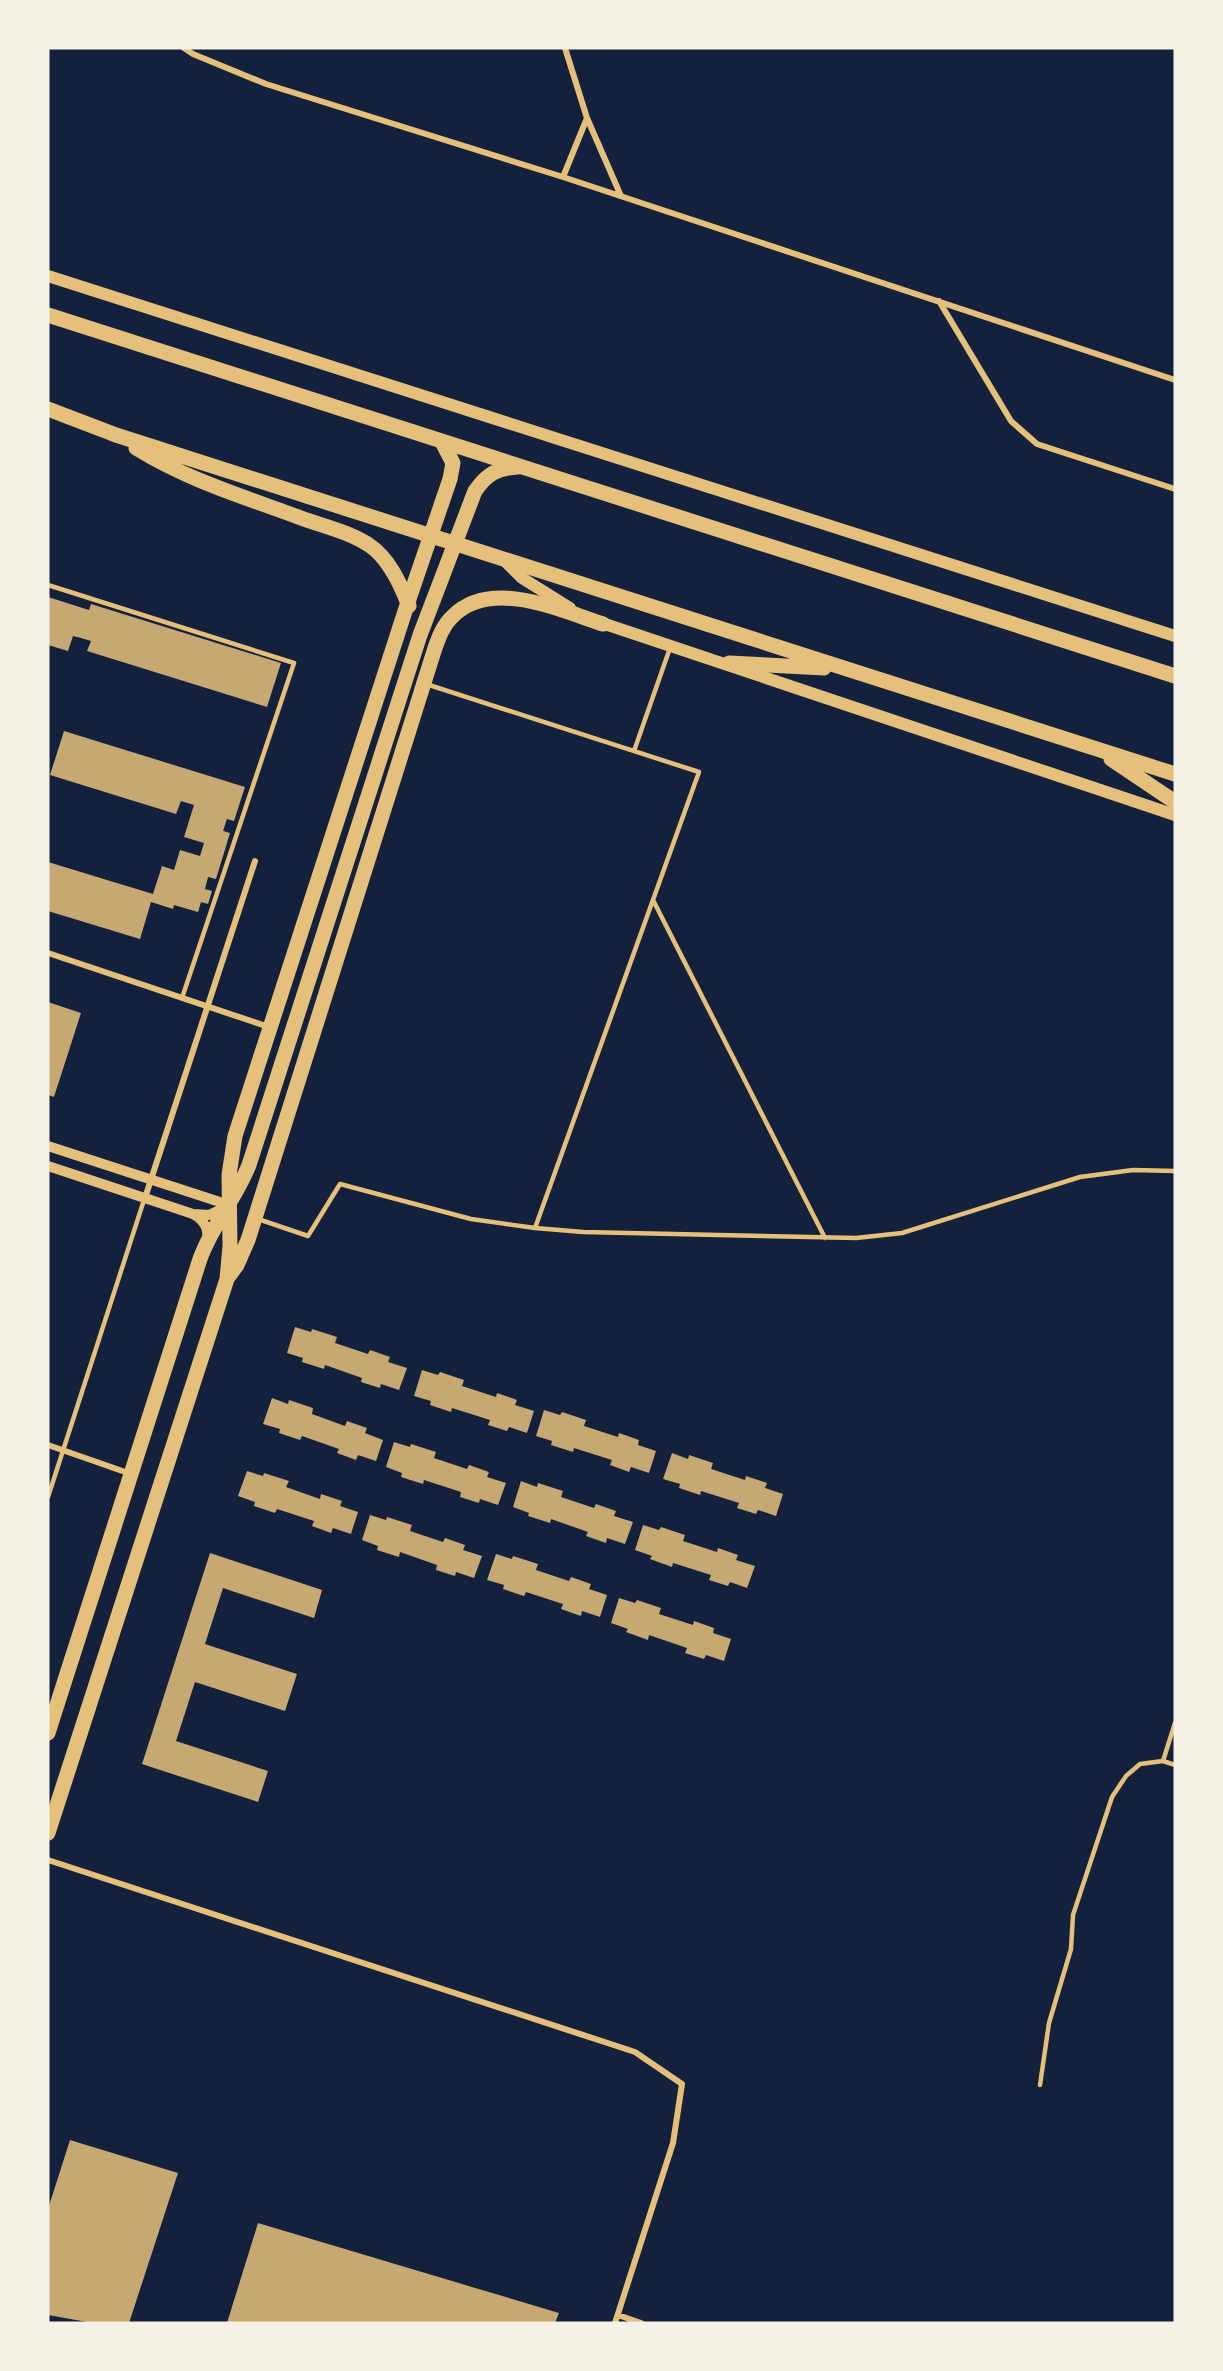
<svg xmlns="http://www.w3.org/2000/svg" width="1223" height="2371" font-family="Merriweather,serif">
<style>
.building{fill:#c6a872}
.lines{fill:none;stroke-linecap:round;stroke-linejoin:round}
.service{stroke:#e5c07b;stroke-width:4.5}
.minor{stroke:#e5c07b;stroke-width:6}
.tertiary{stroke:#e5c07b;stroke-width:10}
.secondary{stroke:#e5c07b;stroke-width:12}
.primary{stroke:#e5c07b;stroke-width:15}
</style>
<rect width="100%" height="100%" fill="#14213d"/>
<!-- building -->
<path class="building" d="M 48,597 L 89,610 L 91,604 L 281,663 L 267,707 L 87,651 L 91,641 L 81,638 L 73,636 L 68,651 L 48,645 Z
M 64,731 L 245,787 L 234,821 L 227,819 L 223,831 L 230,833 L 216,879 L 208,877 L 205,889 L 212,891 L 208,904 L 201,902 L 198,912 L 174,905 L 173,909 L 151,902 L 140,939 L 48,911 L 48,862 L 153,894 L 162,866 L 174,870 L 180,850 L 200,856 L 204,843 L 184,837 L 194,805 L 181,801 L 176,814 L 50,775 Z
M 48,1002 L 81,1013 L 54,1097 L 48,1095 Z
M 295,1327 L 311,1332 L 312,1329 L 337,1337 L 335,1343 L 368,1354 L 370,1350 L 390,1357 L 388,1362 L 407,1368 L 399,1390 L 381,1384 L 380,1388 L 361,1382 L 362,1378 L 325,1365 L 324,1369 L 302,1362 L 303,1358 L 287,1353 Z
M 422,1370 L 438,1375 L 440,1372 L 464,1380 L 462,1386 L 496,1397 L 497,1393 L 517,1400 L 515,1405 L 534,1411 L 527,1433 L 509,1427 L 507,1431 L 488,1425 L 490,1420 L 452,1408 L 451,1412 L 430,1405 L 431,1401 L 414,1396 Z
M 272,1398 L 288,1404 L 289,1400 L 313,1408 L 312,1414 L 345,1426 L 347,1421 L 367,1428 L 365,1433 L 383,1440 L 376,1461 L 358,1455 L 356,1460 L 337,1453 L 339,1449 L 302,1436 L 300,1440 L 279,1433 L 280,1429 L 263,1424 Z
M 544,1410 L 560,1415 L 562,1412 L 586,1420 L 584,1426 L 618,1437 L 619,1433 L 639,1440 L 638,1445 L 656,1451 L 649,1473 L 631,1467 L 629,1472 L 610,1465 L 612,1460 L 574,1448 L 573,1452 L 551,1445 L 552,1441 L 536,1436 Z
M 394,1442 L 410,1447 L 411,1444 L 436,1452 L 434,1458 L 467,1469 L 469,1465 L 489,1472 L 487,1477 L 506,1483 L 498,1505 L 480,1499 L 479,1503 L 460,1497 L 461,1492 L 424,1480 L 423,1484 L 401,1477 L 402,1473 L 386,1467 Z
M 672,1453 L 688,1459 L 689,1455 L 713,1463 L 711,1469 L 745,1480 L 746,1476 L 767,1483 L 765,1488 L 783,1494 L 776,1516 L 758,1510 L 756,1514 L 737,1508 L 739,1503 L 701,1491 L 700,1495 L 679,1488 L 680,1484 L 663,1479 Z
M 247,1471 L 263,1476 L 264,1473 L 289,1481 L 286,1487 L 320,1499 L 321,1494 L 342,1501 L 340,1506 L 358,1512 L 351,1534 L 333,1528 L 331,1533 L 312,1526 L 314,1521 L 277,1509 L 275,1513 L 254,1506 L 255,1502 L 238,1496 Z
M 521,1481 L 537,1487 L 538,1483 L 563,1491 L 561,1497 L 594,1508 L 596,1504 L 616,1511 L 614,1516 L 633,1522 L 625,1544 L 607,1538 L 606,1543 L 586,1536 L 588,1532 L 551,1519 L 550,1523 L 528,1516 L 529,1513 L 513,1507 Z
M 370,1515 L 386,1520 L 387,1517 L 412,1525 L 410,1531 L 443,1542 L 445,1538 L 465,1545 L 463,1550 L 482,1556 L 474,1578 L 456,1572 L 455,1576 L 436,1570 L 437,1565 L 400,1552 L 399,1557 L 377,1550 L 378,1546 L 362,1540 Z
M 643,1525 L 659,1530 L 661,1527 L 685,1535 L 683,1541 L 717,1552 L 718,1548 L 738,1555 L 736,1560 L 755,1566 L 747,1588 L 730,1582 L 728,1586 L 709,1580 L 711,1575 L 673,1563 L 672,1567 L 650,1559 L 652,1556 L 635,1550 Z
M 210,1553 L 322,1590 L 314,1618 L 223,1588 L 205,1644 L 297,1674 L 285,1711 L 195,1682 L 176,1741 L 268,1771 L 258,1802 L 142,1764 Z
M 496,1554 L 512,1559 L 513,1556 L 538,1564 L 536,1570 L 569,1581 L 571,1577 L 591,1584 L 589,1589 L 607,1595 L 600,1617 L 582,1611 L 581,1616 L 561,1609 L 563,1604 L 526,1592 L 524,1596 L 503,1589 L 504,1585 L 487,1580 Z
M 619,1598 L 635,1603 L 637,1600 L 661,1608 L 659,1614 L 693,1625 L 694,1621 L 714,1628 L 713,1633 L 731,1639 L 724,1661 L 706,1655 L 704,1659 L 685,1653 L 687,1648 L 649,1635 L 648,1640 L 626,1632 L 628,1629 L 611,1623 Z
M 70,2140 L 178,2173 L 129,2323 L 93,2323 L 48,2315 L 48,2209 Z
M 258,2223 L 559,2313 L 555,2323 L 227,2323 Z"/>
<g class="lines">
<!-- service -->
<path class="service" d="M 48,585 L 294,663 L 182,998
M 426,684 L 699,772 L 535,1228
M 634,751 L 670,648
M 653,900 L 825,1238
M 258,1219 L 308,1236 L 340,1184 L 471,1219 L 535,1228 L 583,1232 L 856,1238 L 902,1233 L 1080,1177 L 1133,1170 L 1175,1171
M 48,1497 L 144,1200
M 1163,1761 L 1175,1723
M 1040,2085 L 1049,2023 L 1071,1949 L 1073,1915 L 1112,1797 L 1126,1776 L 1140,1764 L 1163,1761 L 1175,1765"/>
<!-- minor -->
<path class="minor" d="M 184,48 L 193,54 L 266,84 L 563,177 L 1175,380
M 565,48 L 587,118 L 621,196
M 563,177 L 587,118
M 939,301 L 1011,421 L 1037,444 L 1175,489
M 48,953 L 269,1027
M 145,1198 L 255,861
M 48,1445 L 131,1474
M 48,1860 L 635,2052 L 682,2084 L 673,2143 L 615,2323
M 618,2315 L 641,2323"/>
<!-- tertiary -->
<path class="tertiary" d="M 48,1146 L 229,1205
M 48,1166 L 193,1214 C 204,1220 209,1228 207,1241
M 193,1214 L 209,1215 L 226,1207"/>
<!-- secondary -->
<path class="secondary" d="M 48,276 L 1175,636
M 504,560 L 522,578 L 570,608
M 596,621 L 1175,815"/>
<!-- primary -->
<path class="primary" d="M 48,315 L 1175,676
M 48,409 L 116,435 L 1175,774
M 136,448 C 187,480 245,497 301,518 C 323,526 350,532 369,545 C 389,558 401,585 409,606
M 729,663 L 824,668
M 1111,759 L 1175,802
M 229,1276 L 237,1265 L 248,1240 L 435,648 C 439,637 443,625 453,616 C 491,578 560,610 603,624
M 48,1733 L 200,1259 C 212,1225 236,1198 249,1165 L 420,635 L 475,491 C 487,474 497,468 518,467
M 48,1833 L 227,1279 L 230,1246 L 229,1175 L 235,1136 L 408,602 L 450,479 L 453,463 L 442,442"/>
</g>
<!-- border -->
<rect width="1223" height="2371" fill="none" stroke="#f6f1e7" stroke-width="99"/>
</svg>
